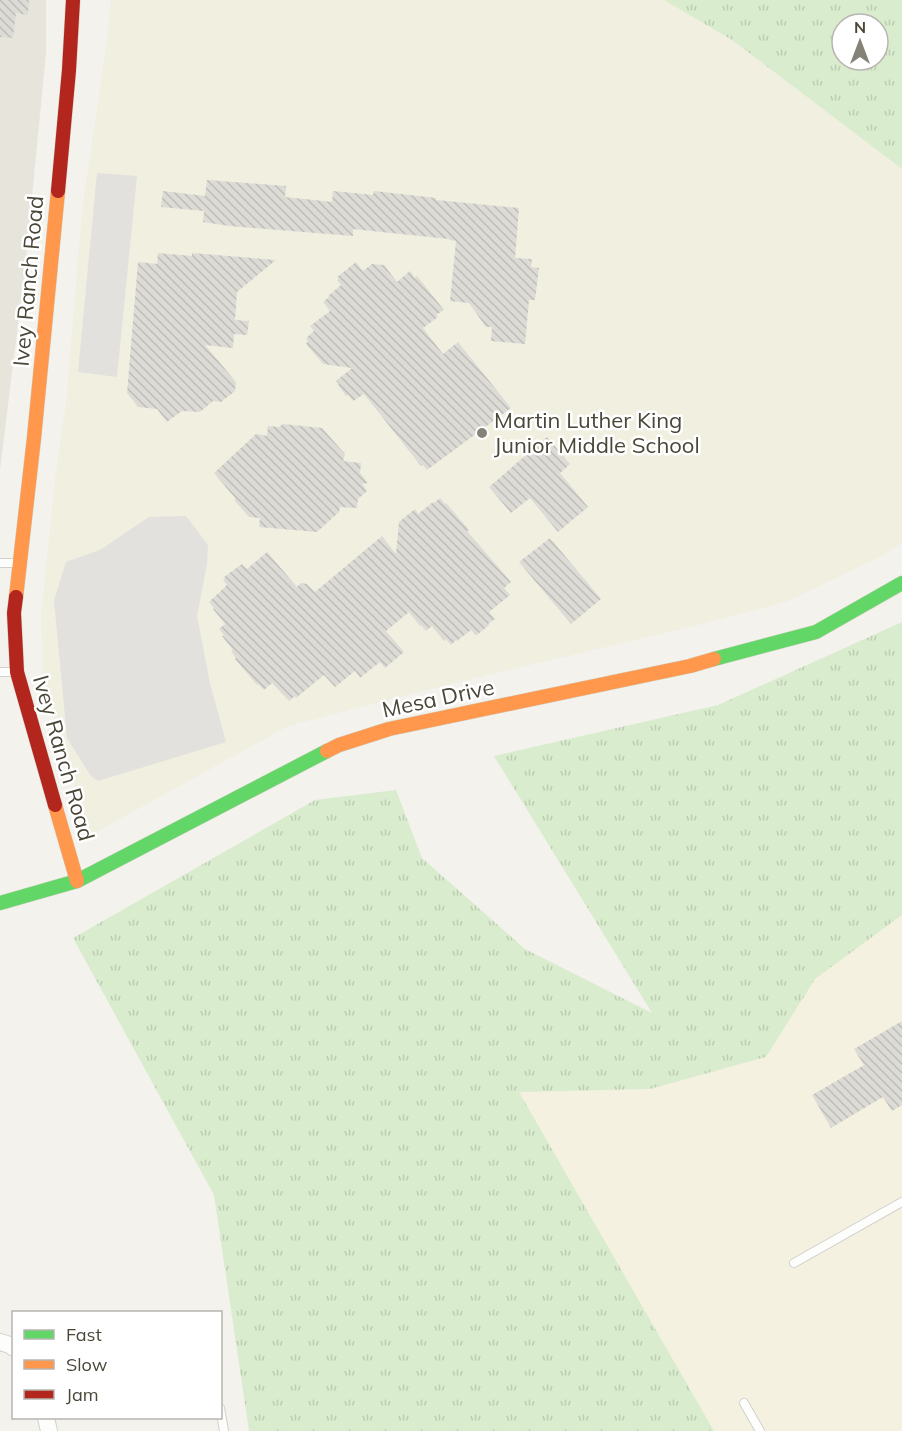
<svg xmlns="http://www.w3.org/2000/svg" width="902" height="1431" font-family="Mulish,sans-serif">
<style>
.residential{fill:#e7e5db}
.commercial{fill:#f5f1e1}
.education{fill:#f0efe0}
.grass{fill:url(#grass-tufts);fill-rule:evenodd}
.parking{fill:#e2e1dd}
.building{fill:url(#building-back-hatch)}
.lines{fill:none;stroke-linecap:round;stroke-linejoin:round}
.lane-casing{stroke:#d1d0cb;stroke-width:10}
.street-casing{stroke:#d1d0cb;stroke-width:18}
.fast-casing{stroke:#d2d1c4;stroke-width:15}
.slow-casing{stroke:#d2d1c4;stroke-width:15}
.jam-casing{stroke:#d2d1c4;stroke-width:15}
.lane{stroke:#fdfdfc;stroke-width:8}
.street{stroke:#fdfdfc;stroke-width:16}
.fast{stroke:#63d668;stroke-width:14}
.slow{stroke:#ff974d;stroke-width:14}
.jam{stroke:#b3261e;stroke-width:14}
.poi-dot{fill:#858378;stroke:#fff;stroke-width:2}
.labels{text-anchor:middle;stroke-width:5;stroke-linejoin:round;paint-order:stroke}
.street-label{font-size:22px;fill:#4a4739;stroke:#fff}
.poi-label{font-size:22px;fill:#4a4739;stroke:#fff;text-anchor:start}
</style>
<defs>
<pattern id="grass-tufts" width="24" height="20" patternUnits="userSpaceOnUse" patternTransform="scale(1.5)"><rect width="24" height="20" fill="#daecce"/><path d="M3 7l-1-3M5 7V3M7 7l1-3M15 17l-1-3M17 17v-4M19 17l1-3" fill="none" stroke="#bdccb2"/></pattern>
<pattern id="building-back-hatch" width="6" height="6" patternUnits="userSpaceOnUse" patternTransform="scale(1.5)"><rect width="6" height="6" fill="#dddbd6"/><path d="M-1 5l2 2M0 0l6 6M5-1l2 2" fill="none" stroke="#bfbdb8"/></pattern>
</defs>
<rect width="100%" height="100%" fill="#f3f2ed"/>
<!-- residential -->
<path class="residential" d="M 0,0 L 46,0 L 46,54 L 25,268 L 0,470 Z"/>
<!-- commercial -->
<path class="commercial" d="M 902,915 L 902,1431 L 714,1431 L 518,1091 L 650,1089 L 766,1057 L 815,979 Z"/>
<!-- education -->
<path class="education" d="M 111,0 L 664,0 L 732,40 L 902,169 L 902,543 L 882,556 L 788,601 L 702,624 L 446,685 L 288,726 L 89,836 L 43,680 L 41,615 L 56,472 L 67,395 L 82,211 L 108,33 Z"/>
<!-- grass -->
<path class="grass" d="M 664,0 L 902,0 L 902,169 L 732,40 ZM 842,24 L 878,24 L 878,60 L 842,60 Z
M 902,622 L 902,915 L 815,979 L 766,1057 L 650,1089 L 519,1092 L 714,1431 L 249,1431 L 214,1195 L 73,938 L 315,800 L 396,790 L 422,858 L 525,949 L 652,1013 L 494,756 L 718,705 Z"/>
<!-- parking -->
<path class="parking" d="M 97,173 L 137,176 L 117,377 L 78,372 Z
M 186,516 L 208,545 L 207,564 L 197,616 L 210,683 L 226,742 L 98,781 L 91,776 L 67,738 L 54,600 L 66,562 L 100,550 L 149,517 Z"/>
<!-- building -->
<path class="building" d="M 0,0 L 29,0 L 28,15 L 16,13 L 13,38 L 0,37 Z
M 207,180 L 286,186 L 285,197 L 332,202 L 333,191 L 373,195 L 374,191 L 436,198 L 436,200 L 519,208 L 515,258 L 532,259 L 531,267 L 539,268 L 535,300 L 529,300 L 525,344 L 491,341 L 492,327 L 486,327 L 469,303 L 450,301 L 456,241 L 449,240 L 449,239 L 353,229 L 353,236 L 229,226 L 203,222 L 204,211 L 161,207 L 163,191 L 205,196 Z
M 158,253 L 192,256 L 192,253 L 276,260 L 237,292 L 235,320 L 249,321 L 247,335 L 234,334 L 233,348 L 205,345 L 236,382 L 235,391 L 221,402 L 213,401 L 200,412 L 182,411 L 167,422 L 157,409 L 138,407 L 127,393 L 138,262 L 157,264 Z
M 356,262 L 363,271 L 372,264 L 384,265 L 397,282 L 410,271 L 415,278 L 417,276 L 444,310 L 436,315 L 438,317 L 423,328 L 443,354 L 458,342 L 511,408 L 427,470 L 423,465 L 421,466 L 364,394 L 353,401 L 348,395 L 346,396 L 338,385 L 339,384 L 336,381 L 352,368 L 323,364 L 306,344 L 308,341 L 306,338 L 314,331 L 310,326 L 330,311 L 323,302 L 329,297 L 328,296 L 341,285 L 337,280 L 339,279 L 337,277 Z
M 283,424 L 322,428 L 345,454 L 343,461 L 361,463 L 360,473 L 368,483 L 362,484 L 367,491 L 358,499 L 357,508 L 340,507 L 339,512 L 317,532 L 259,527 L 260,518 L 249,517 L 235,501 L 235,498 L 214,473 L 256,434 L 267,436 L 268,426 L 279,427 Z
M 547,437 L 570,464 L 560,473 L 588,507 L 558,532 L 530,498 L 511,513 L 489,487 Z
M 440,498 L 445,504 L 446,503 L 469,530 L 467,531 L 511,582 L 504,588 L 510,595 L 489,612 L 495,619 L 488,624 L 489,625 L 477,635 L 475,635 L 471,630 L 457,641 L 456,640 L 451,645 L 446,639 L 444,641 L 432,626 L 426,631 L 421,625 L 420,626 L 409,612 L 386,631 L 404,652 L 385,668 L 380,662 L 360,678 L 355,671 L 335,687 L 324,675 L 296,698 L 295,696 L 289,701 L 272,683 L 264,690 L 258,684 L 257,685 L 235,659 L 236,658 L 231,651 L 233,650 L 222,636 L 224,635 L 219,629 L 225,624 L 213,609 L 214,608 L 209,602 L 227,585 L 223,580 L 225,579 L 224,577 L 242,564 L 247,569 L 267,552 L 297,587 L 301,583 L 307,584 L 315,592 L 382,536 L 396,554 L 399,522 L 415,509 L 418,514 L 433,502 L 434,503 Z
M 550,538 L 601,599 L 571,624 L 519,562 Z
M 902,1021 L 902,1105 L 892,1111 L 883,1097 L 831,1128 L 812,1095 L 864,1065 L 854,1049 Z"/>
<g class="lines">
<!-- lane casing -->
<g class="lane-casing">
<path id="lane" d="M 0,563 L 19,563
M 0,672 L 17,672
M 794,1263 L 902,1202
M 744,1403 L 760,1431
M 220,1408 L 224,1431"/>
</g>
<!-- street casing -->
<g class="street-casing">
<path id="street" d="M 0,1342 L 10,1345 L 14,1348
M 46,1418 L 49,1431"/>
</g>
<!-- fast casing -->
<g class="fast-casing">
<path id="fast" d="M 714,659 L 816,632 L 902,583
M 0,903 L 77,881 L 327,751"/>
</g>
<!-- slow casing -->
<g class="slow-casing">
<path id="slow" d="M 16,597 L 34,438 L 58,191
M 327,751 L 339,745 L 389,729 L 690,666 L 714,659
M 55,805 L 77,881"/>
</g>
<!-- jam casing -->
<g class="jam-casing">
<path id="jam" d="M 58,191 L 69,70 L 73,0
M 16,597 L 14,613 L 17,672 L 55,805"/>
</g>
<!-- lane -->
<use href="#lane" class="lane"/>
<!-- street -->
<use href="#street" class="street"/>
<!-- fast -->
<use href="#fast" class="fast"/>
<!-- slow -->
<use href="#slow" class="slow"/>
<!-- jam -->
<use href="#jam" class="jam"/>
</g>
<!-- markers -->
<circle class="poi-dot" cx="482" cy="433" r="6"/>
<g class="labels">
<!-- street labels -->
<g class="street-label">
<text transform="translate(28 281) rotate(-85)" y="8">Ivey Ranch Road</text>
<text transform="translate(438 698) rotate(-12)" y="8">Mesa Drive</text>
<text transform="translate(64 758) rotate(74)" y="8">Ivey Ranch Road</text>
</g>
<!-- poi labels -->
<g class="poi-label">
<text x="494" y="428">Martin Luther King<tspan x="494" dy="25">Junior Middle School</tspan></text>
</g>
</g>
<!-- legend -->
<rect x="12" y="1311" width="210" height="108" fill="#ffffff" stroke="#b7b5b0" stroke-width="1.5"/>
<rect x="24" y="1330" width="30" height="9" fill="#63d668" stroke="#b7b5b0" stroke-width="1.5"/>
<text x="66" y="1341" font-size="18" fill="#4a4739">Fast</text>
<rect x="24" y="1360" width="30" height="9" fill="#ff974d" stroke="#b7b5b0" stroke-width="1.5"/>
<text x="66" y="1371" font-size="18" fill="#4a4739">Slow</text>
<rect x="24" y="1390" width="30" height="9" fill="#b3261e" stroke="#b7b5b0" stroke-width="1.5"/>
<text x="66" y="1401" font-size="18" fill="#4a4739">Jam</text>
<!-- north arrow -->
<g transform="translate(860 42)"><circle r="28" fill="#ffffff" stroke="#b7b5b0" stroke-width="1.5"/>
<path d="M0-4.5L10 22L0 15L-10 22Z" fill="#858378"/>
<text y="-9" font-size="16" font-weight="bold" text-anchor="middle" fill="#4a4739">N</text>
</g>
</svg>
